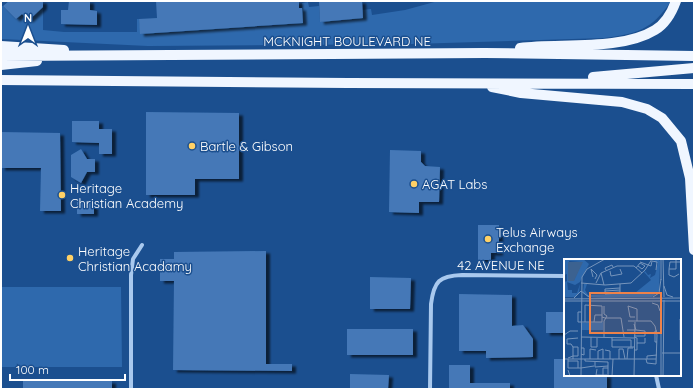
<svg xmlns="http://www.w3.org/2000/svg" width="695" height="390" font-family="Quicksand,sans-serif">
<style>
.green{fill:#2e69ad}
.building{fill:#4478b7;filter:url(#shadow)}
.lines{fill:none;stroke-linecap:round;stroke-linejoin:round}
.street{stroke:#a9c9ee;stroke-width:4}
.primary{stroke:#f0f6ff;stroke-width:10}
.poi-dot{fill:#ffd166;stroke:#1b4f8f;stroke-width:1.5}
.labels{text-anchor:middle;stroke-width:3;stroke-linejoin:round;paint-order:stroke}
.street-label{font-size:13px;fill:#fff;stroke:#1b4f8f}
.poi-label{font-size:13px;fill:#fff;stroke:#1b4f8f;text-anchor:start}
.inset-road{fill:none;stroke:#7695bc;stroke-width:1}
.view{fill:#ee8249;fill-opacity:0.15;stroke:#ee8249;stroke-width:2}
.inset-edge{fill:none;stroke:#fff;stroke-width:2}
</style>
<defs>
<filter id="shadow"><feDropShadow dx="4" dy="2.5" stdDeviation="1" flood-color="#0009"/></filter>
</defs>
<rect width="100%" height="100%" fill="#1b4f8f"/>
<!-- green -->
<path class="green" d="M 438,1 L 671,1 C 652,30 636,34 604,38 L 412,44 L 148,46 L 1,39 L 1,6 L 3,6 L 16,19 L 22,14 L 29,20 L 43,7 L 43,30 L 64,32 L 137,32 L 137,19 L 139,19 L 141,34 L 303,23 L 302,3 L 308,2 L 309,7 L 319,6 L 320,22 L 363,18 L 362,10 L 371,9 L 372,15 L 405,10 Z
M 1,287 L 121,287 L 122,367 L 1,367 Z"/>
<!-- building -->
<path class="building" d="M 9,1 L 43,1 L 43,7 L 29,20 L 22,14 L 16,19 L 3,6 Z
M 69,1 L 90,1 L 90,10 L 97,11 L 97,25 L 61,24 L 61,10 L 68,10 Z
M 156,1 L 299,1 L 299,8 L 302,8 L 303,23 L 140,34 L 139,19 L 157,18 Z
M 319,1 L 362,1 L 363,18 L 320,22 Z
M 146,112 L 239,113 L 239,179 L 195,179 L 195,195 L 146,195 Z
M 72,121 L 99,121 L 99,129 L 112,129 L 112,154 L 99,154 L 99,143 L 72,142 Z
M 1,132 L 60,133 L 61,211 L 40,211 L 41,168 L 1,168 Z
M 81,149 L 87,159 L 95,159 L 95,172 L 87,172 L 81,183 L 71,177 L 71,155 Z
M 390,150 L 421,151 L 421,162 L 425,166 L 440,167 L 439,202 L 419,202 L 419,213 L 389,212 Z
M 77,201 L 94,201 L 94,214 L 77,214 Z
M 478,225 L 499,225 L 499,253 L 491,253 L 491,260 L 478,260 Z
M 266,251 L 266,364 L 292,364 L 292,371 L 173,370 L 174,281 L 160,281 L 160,259 L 174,259 L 174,252 Z
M 370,277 L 411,278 L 410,309 L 370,309 Z
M 459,294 L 512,295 L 512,326 L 523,325 L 533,339 L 533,357 L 486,358 L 486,351 L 459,351 Z
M 546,312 L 565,312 L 565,333 L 546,333 Z
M 347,329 L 413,329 L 413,355 L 347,355 Z
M 554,359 L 565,359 L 565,375 L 607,375 L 607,389 L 554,389 Z
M 449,365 L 470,365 L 470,383 L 510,383 L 510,389 L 449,389 Z
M 350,374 L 389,375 L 388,389 L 350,389 Z
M 23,381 L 112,381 L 112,389 L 23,389 Z"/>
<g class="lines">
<!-- street -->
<path class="street" d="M 656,375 L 659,389
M 131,389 L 131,275 L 133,259 L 142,245
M 430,389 L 431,304 C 434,281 439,276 462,275 L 565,276"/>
<!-- primary -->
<path class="primary" d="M 1,46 L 64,50
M 520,48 C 560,43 621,51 655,30 C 665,24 672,12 676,1
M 1,56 L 485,53 L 694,56
M 1,65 L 37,61
M 593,77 L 694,68
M 1,80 L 348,83 L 694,84
M 492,87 L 521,93 L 622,102 L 647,109 L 662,118 L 681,141 L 690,178 L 694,250"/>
</g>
<!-- markers -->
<g class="poi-dot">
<circle cx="192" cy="146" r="4"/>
<circle cx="414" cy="184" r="4"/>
<circle cx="62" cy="195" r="4"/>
<circle cx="488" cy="239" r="4"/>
<circle cx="70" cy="258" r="4"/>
</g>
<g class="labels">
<!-- street labels -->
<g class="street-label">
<text x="347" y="46">MCKNIGHT BOULEVARD NE</text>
<text x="501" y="270">42 AVENUE NE</text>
</g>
<!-- poi labels -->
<g class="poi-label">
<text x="200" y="151">Bartle &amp; Gibson</text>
<text x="422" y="189">AGAT Labs</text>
<text x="70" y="193">Heritage<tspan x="70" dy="15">Christian Academy</tspan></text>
<text x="496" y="237">Telus Airways<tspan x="496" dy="15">Exchange</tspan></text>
<text x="78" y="256">Heritage<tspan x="78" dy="15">Christian Acadamy</tspan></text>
</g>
</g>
<!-- overview -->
<g transform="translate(564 259)">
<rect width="117" height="117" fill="#1b4f8f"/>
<path d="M 0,0 L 19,0 L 25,5 L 16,23 L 11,26 L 3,23 L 3,15 L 0,16 ZM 5,2 L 18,3 L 10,21 ZM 94,0 L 96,2 L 95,32 L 88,38 L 41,39 L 24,38 L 19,34 L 20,25 L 23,25 L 21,31 L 24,36 L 71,34 L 87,21 L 80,13 L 81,12 L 84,16 L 87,15 L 86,19 L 91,16 L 94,4 L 89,2 ZM 3,22 L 4,31 L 8,31 L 8,34 L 13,34 L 16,25 L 15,34 L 11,38 L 0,38 L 0,23 ZM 39,63 L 39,71 L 18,71 L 18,64 Z" fill="#2e69ad" fill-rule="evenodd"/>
<path d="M 4,3 L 19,3 L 10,22 L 4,22 Z" fill="#3c6290"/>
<path class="inset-road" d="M 97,0 L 97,21M 99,0 L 100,38M 112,0 L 112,10 L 105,10 L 105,16 L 110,18 L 115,15M 88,2 L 93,3 L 92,11M 76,3 L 87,7 L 88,2M 72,9 L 76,4 L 81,7 L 78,10 L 74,7M 105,10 L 106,3 L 117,3M 42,11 L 41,9 L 48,6 L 49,8M 46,12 L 47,17 L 58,15 L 56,10M 37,14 L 40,26M 29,18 L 27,10 L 33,16 L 31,20M 17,24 L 41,26 L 67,24 L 81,11 L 88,0M 32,24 L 37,14 L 53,7 L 70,7 L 78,14M 56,25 L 56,33 L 57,34 L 41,35 L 41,30 L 56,29M 100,27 L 103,36 L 109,38M 41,32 L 56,31M 41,34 L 56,33M 89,38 L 95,34 L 97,20M 10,39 L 17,32 L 25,38M 0,40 L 117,39M 0,42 L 117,42M 88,44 L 94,46 L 96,52M 17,53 L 14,53 L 14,63 L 38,63 L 38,58M 71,58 L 66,58 L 64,47 L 73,50 L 73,62M 41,59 L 57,59 L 60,78M 116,60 L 116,81M 64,62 L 87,62 L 91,67 L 93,76 L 92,105 L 83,104 L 82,100M 21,63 L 21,46 L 38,47 L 38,58 L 41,59M 30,63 L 31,56 L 38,56M 63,71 L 72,71 L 70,65M 93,72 L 91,72 L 91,83 L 93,83M 0,76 L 6,72 L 14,72M 70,77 L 81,77 L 81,72 L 72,71M 17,78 L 70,79M 27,78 L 27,88 L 33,88 L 33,79M 40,78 L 40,62 L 43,57 L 40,55 L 40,47M 48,78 L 48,88 L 70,88M 70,78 L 73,79 L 73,91 L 70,91M 48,81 L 67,81 L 67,88M 73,84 L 81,84 L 81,79M 9,88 L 7,85 L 3,85 L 3,80 L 14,79M 41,91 L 46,92 L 46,100M 98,94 L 117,94M 17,95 L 20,96 L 20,89 L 17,89M 4,99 L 9,97 L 9,88 L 14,88 L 14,97 L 9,97 L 9,100M 0,100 L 92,100M 4,100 L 4,109 L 17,109M 21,100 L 21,102 L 44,103M 26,100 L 26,90 L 32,91M 34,100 L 34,92 L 39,90 L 39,100M 55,100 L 55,90 L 59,90 L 61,100M 63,100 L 64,89 L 69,89M 83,100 L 83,97 L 93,96M 4,102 L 14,102 L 14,109M 31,103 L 31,108 L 44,107M 17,109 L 30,107M 33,110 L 32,116 L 39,116M 4,111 L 6,117 L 17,117M 43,116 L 39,116 L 39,109 L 44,109M 17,117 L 18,18 L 23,10 L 41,0M 44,117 L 44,103M 48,117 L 49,100M 70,117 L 71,63M 97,117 L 97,42M 99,117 L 100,41"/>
<path class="view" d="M 26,34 L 97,34 L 97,74 L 26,74 Z"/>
<rect width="117" height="117" class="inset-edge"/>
</g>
<!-- border -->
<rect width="695" height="390" fill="none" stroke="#ffffff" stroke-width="4"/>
<!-- north arrow -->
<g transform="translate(28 28)" stroke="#1b4f8f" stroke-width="3" paint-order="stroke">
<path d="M0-3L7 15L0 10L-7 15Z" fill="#ffffff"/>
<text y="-6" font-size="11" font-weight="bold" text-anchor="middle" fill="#ffffff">N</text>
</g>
<!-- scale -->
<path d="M10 374v6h115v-6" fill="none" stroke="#ffffff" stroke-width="2"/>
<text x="16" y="374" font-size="12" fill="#ffffff" stroke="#1b4f8f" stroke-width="3" paint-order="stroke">100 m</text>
</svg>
